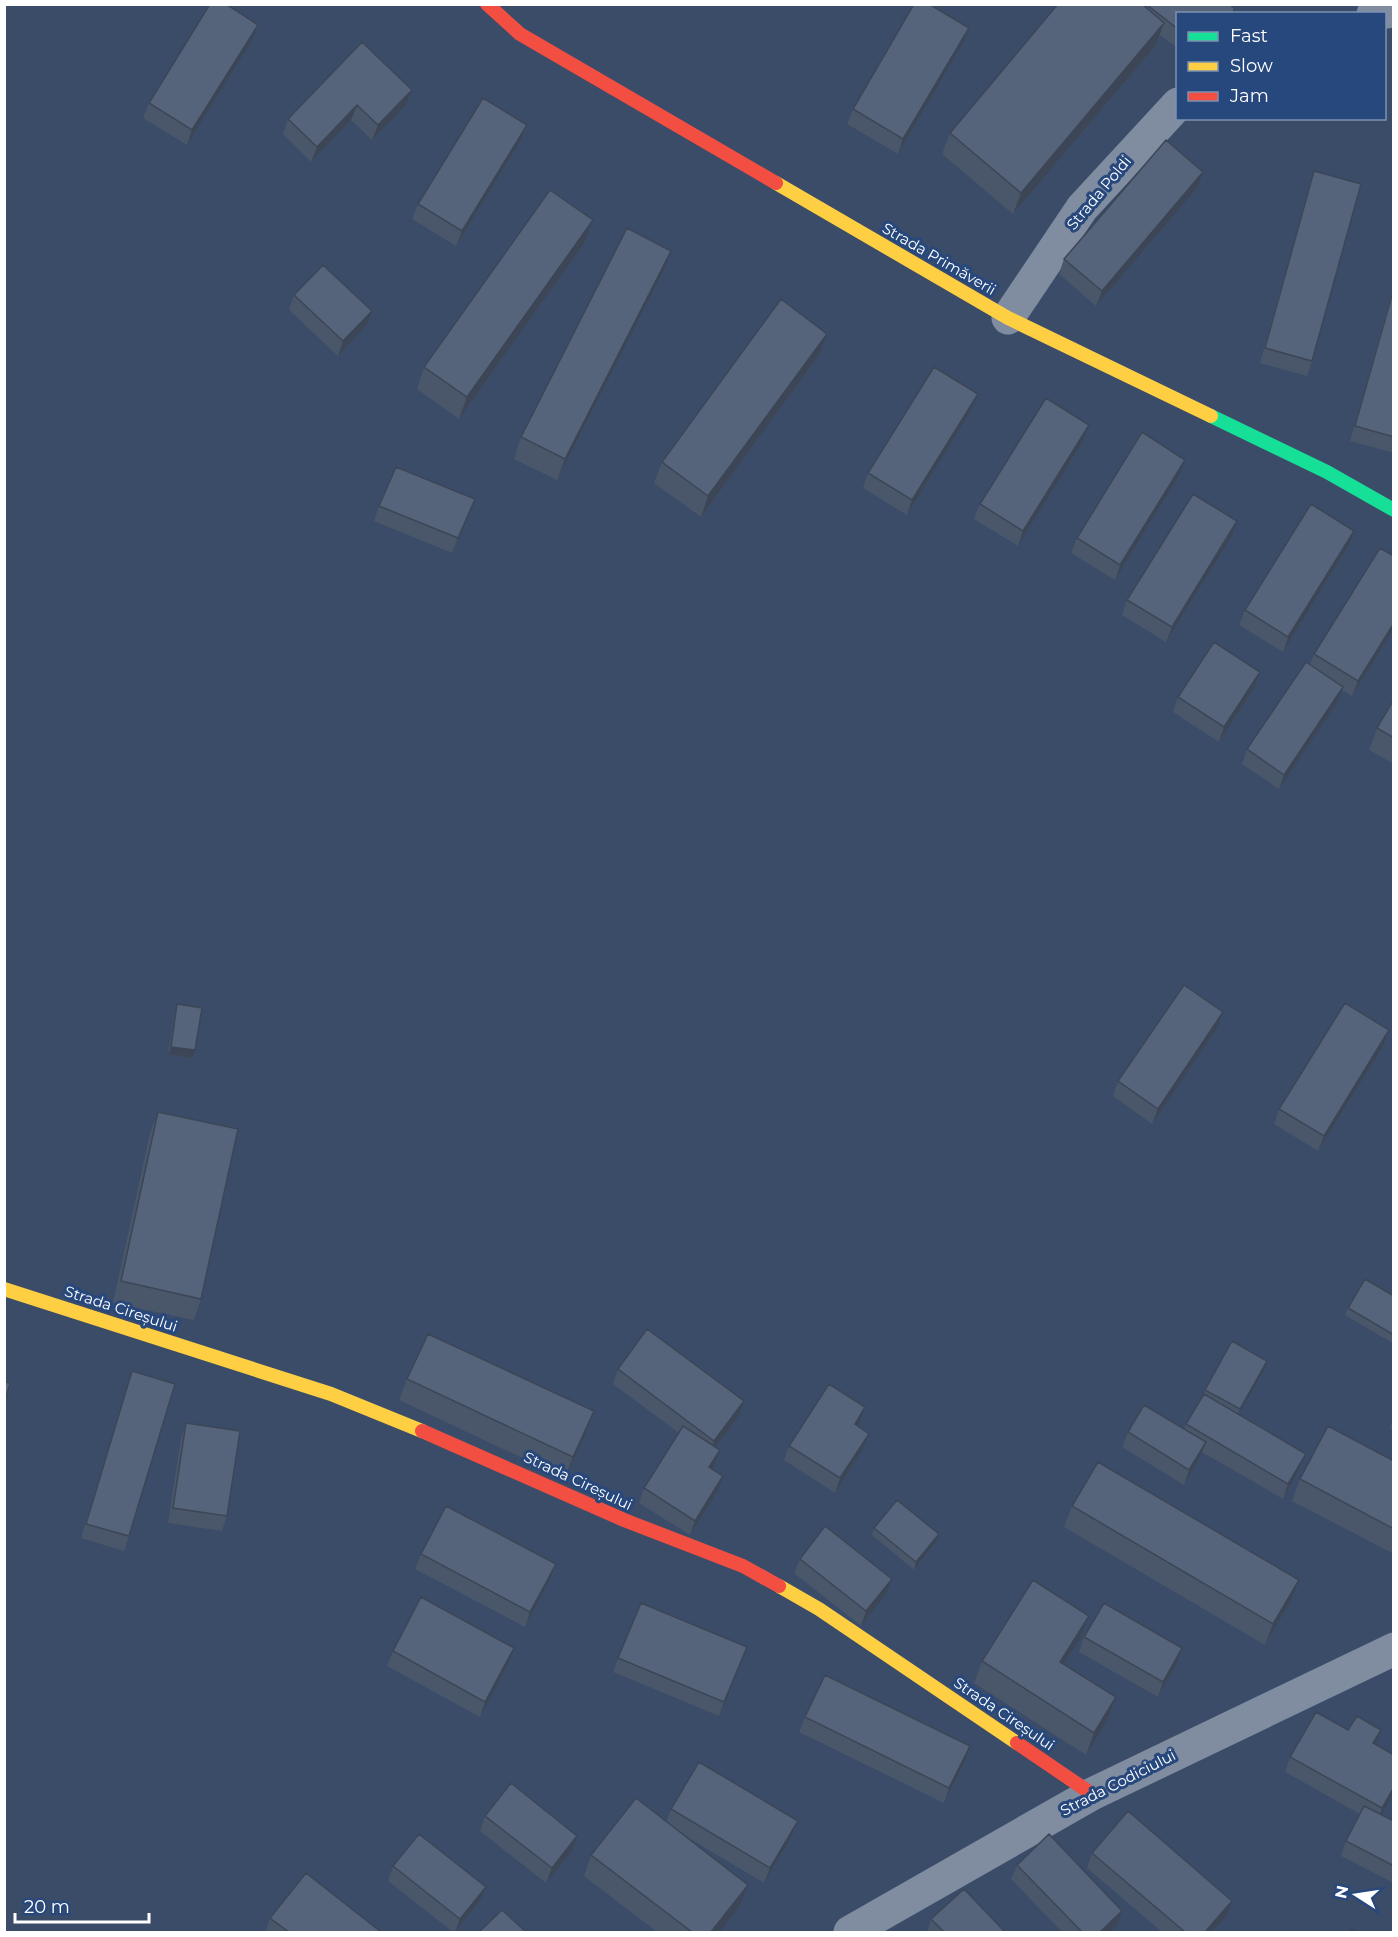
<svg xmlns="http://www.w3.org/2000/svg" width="1398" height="1937" font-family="Montserrat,sans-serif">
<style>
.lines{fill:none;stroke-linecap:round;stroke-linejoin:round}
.street{stroke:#808da0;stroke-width:33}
.fast{stroke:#16e098;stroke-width:14}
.slow{stroke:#ffcf43;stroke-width:14}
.jam{stroke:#f24e42;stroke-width:14}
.wall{fill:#4a566a}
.shaded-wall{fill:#3c4656}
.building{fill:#56647b;stroke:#3c4656;stroke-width:1.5}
.labels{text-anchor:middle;stroke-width:6;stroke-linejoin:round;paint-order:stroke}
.street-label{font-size:15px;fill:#fff;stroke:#27487d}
</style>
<rect width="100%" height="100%" fill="#3b4c69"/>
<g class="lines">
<!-- street -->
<path class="street" d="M 1373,14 L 1394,11
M 1008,318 L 1082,208 L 1178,104
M 850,1932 L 1092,1794 L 1394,1649"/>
<!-- fast -->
<path class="fast" d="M 1211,416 L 1327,472 L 1394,510"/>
<!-- slow -->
<path class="slow" d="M 776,183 L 1008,318 L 1211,416
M 4,1289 L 331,1394 L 422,1431
M 779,1586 L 819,1609 L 1017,1743"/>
<!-- jam -->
<path class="jam" d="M 487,4 L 520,34 L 776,183
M 422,1431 L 624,1520 L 743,1566 L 779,1586
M 1017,1743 L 1092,1794"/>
</g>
<!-- wall -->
<path class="wall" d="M 1058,4 L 1229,4 L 1178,14 L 1178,48 L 1160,35 L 1156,45 L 1013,214 L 942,154 L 950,133 Z
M 258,25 L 253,39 L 187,145 L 143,118 L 149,103 Z
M 969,28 L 963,43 L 898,154 L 847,124 L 853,109 Z
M 412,90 L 406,105 L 372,140 L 351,120 L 311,162 L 283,134 L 288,119 Z
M 527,125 L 521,140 L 456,246 L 412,219 L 418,204 Z
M 1314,171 L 1312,361 L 1307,376 L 1260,363 L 1309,186 Z
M 1203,172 L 1198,187 L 1096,306 L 1059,274 L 1064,259 Z
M 593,220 L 585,242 L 459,419 L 417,389 L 424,367 Z
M 671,251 L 663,272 L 557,480 L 514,459 L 521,437 Z
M 1394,284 L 1394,453 L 1350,441 Z
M 294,295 L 366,326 L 338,356 L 289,310 Z
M 819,355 L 701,517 L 654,483 L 662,462 Z
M 972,409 L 907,515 L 863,488 L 868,473 Z
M 1089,425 L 1084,440 L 1018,546 L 974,519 L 980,504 Z
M 1185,460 L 1180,474 L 1115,580 L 1071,553 L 1077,538 Z
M 379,506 L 469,514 L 452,553 L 374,521 Z
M 1237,521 L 1232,536 L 1166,642 L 1122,615 L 1127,600 Z
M 1349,545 L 1283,652 L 1239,625 L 1245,610 Z
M 1394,629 L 1352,696 L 1342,690 L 1338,702 L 1279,789 L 1242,764 L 1247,749 L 1310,664 L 1314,654 Z
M 1260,672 L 1255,687 L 1219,742 L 1173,712 L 1178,697 Z
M 1394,699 L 1394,764 L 1369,750 L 1377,728 Z
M 177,1004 L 192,1058 L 168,1054 L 175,1012 Z
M 1218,1027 L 1152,1124 L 1113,1096 L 1118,1081 Z
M 1389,1030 L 1384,1045 L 1318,1151 L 1274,1124 L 1279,1109 Z
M 158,1112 L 201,1299 L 194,1320 L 113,1303 L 150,1133 Z
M 1394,1296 L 1394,1344 L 1345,1315 L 1348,1308 Z
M 1267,1361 L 1265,1369 L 1238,1414 L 1306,1454 L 1300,1468 L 1283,1499 L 1202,1452 L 1200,1457 L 1184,1485 L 1122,1447 L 1128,1432 L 1184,1429 L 1186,1424 L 1203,1395 L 1205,1390 Z
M 618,1369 L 744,1401 L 739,1416 L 716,1447 L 720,1450 L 715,1465 L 712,1469 L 718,1491 L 690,1535 L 639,1503 L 644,1488 L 679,1433 L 613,1384 Z
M 132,1371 L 129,1536 L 124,1551 L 81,1538 L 127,1386 Z
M 407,1379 L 594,1411 L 586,1433 L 565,1478 L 399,1400 Z
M 865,1407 L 857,1426 L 863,1449 L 835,1493 L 784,1460 L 789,1446 Z
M 1394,1418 L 1394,1430 L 1390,1428 Z
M 186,1423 L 227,1516 L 222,1531 L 168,1523 L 181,1438 Z
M 1394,1461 L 1394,1554 L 1292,1501 L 1300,1479 Z
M 1072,1506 L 1299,1580 L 1291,1601 L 1265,1645 L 1064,1527 Z
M 874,1528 L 936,1542 L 914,1570 L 872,1535 Z
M 421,1554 L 550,1579 L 525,1627 L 415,1569 Z
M 800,1559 L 892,1579 L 886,1594 L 861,1626 L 794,1573 Z
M 1089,1616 L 1081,1637 L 1064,1664 L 1116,1697 L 1108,1719 L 1086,1755 L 974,1683 L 982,1661 Z
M 1084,1637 L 1177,1663 L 1158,1697 L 1079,1652 Z
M 514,1648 L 509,1663 L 480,1717 L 387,1666 L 393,1651 Z
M 618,1658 L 742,1662 L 719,1716 L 613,1672 Z
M 805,1717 L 965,1761 L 944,1803 L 799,1732 Z
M 1375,1745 L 1394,1792 L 1381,1814 L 1394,1821 L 1394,1883 L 1341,1856 L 1346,1841 L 1360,1814 L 1285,1772 L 1290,1757 Z
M 671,1809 L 798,1821 L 792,1836 L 764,1883 L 680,1833 L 748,1885 L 740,1906 L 720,1932 L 657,1932 L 584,1876 L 591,1855 L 666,1822 Z
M 485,1816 L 572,1851 L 546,1883 L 480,1831 Z
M 1092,1853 L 1227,1916 L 1212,1932 L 1162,1932 L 1087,1868 Z
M 1017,1865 L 1122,1911 L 1117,1926 L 1110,1932 L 1062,1932 L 1011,1879 Z
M 393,1866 L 486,1887 L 480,1901 L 455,1932 L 453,1932 L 388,1881 Z
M 270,1918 L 381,1932 L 265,1932 Z
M 931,1919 L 1005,1932 L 927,1932 Z"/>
<!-- shaded-wall -->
<path class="shaded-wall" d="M 1164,23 L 1156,45 L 1013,214 L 1021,193 Z
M 258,25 L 253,39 L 187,145 L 192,130 Z
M 969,28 L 963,43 L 898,154 L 903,139 Z
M 412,90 L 406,105 L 372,140 L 378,125 Z
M 357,105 L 351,120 L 311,162 L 317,147 Z
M 527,125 L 521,140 L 456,246 L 462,231 Z
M 1203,172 L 1198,187 L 1096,306 L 1102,291 Z
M 593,220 L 585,242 L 459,419 L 467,397 Z
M 671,251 L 663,272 L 557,480 L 565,459 Z
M 372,311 L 366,326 L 338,356 L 343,341 Z
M 827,334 L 819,355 L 701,517 L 708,496 Z
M 978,394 L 972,409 L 907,515 L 912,500 Z
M 1089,425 L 1084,440 L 1018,546 L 1023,531 Z
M 1185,460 L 1180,474 L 1115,580 L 1120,565 Z
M 475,499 L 469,514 L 452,553 L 458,538 Z
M 1237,521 L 1232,536 L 1166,642 L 1172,627 Z
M 1354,531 L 1349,545 L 1283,652 L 1288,637 Z
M 1394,623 L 1394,629 L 1352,696 L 1358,681 Z
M 1260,672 L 1255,687 L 1219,742 L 1224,727 Z
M 1343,687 L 1338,702 L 1279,789 L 1284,775 Z
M 1223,1012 L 1218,1027 L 1152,1124 L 1158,1109 Z
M 1389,1030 L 1384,1045 L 1318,1151 L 1324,1136 Z
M 171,1047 L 195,1050 L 192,1058 L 168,1054 Z
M 1267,1361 L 1265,1369 L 1237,1417 L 1240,1409 Z
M 744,1401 L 739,1416 L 709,1456 L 714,1441 Z
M 865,1407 L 860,1422 L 849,1439 L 855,1424 Z
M 594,1411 L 586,1433 L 565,1478 L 573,1457 Z
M 869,1434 L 863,1449 L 835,1493 L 840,1478 Z
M 1206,1442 L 1200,1457 L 1184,1485 L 1189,1470 Z
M 720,1450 L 715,1465 L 703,1482 L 709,1467 Z
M 1306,1454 L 1300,1468 L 1283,1499 L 1288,1484 Z
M 723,1476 L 718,1491 L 690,1535 L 695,1521 Z
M 939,1534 L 936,1542 L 914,1570 L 916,1562 Z
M 556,1564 L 550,1579 L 525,1627 L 530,1612 Z
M 892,1579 L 886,1594 L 861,1626 L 866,1611 Z
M 1299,1580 L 1291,1601 L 1265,1645 L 1273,1624 Z
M 1089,1616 L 1081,1637 L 1052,1683 L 1060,1662 Z
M 747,1647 L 742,1662 L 719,1716 L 724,1702 Z
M 514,1648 L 509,1663 L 480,1717 L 485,1702 Z
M 1182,1648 L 1177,1663 L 1158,1697 L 1163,1682 Z
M 1116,1697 L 1108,1719 L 1086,1755 L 1094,1733 Z
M 1381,1730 L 1376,1744 L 1368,1758 L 1373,1743 Z
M 970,1746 L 965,1761 L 944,1803 L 949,1788 Z
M 1394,1787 L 1394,1792 L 1377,1823 L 1382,1808 Z
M 798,1821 L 792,1836 L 764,1883 L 770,1868 Z
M 577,1836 L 572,1851 L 546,1883 L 552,1868 Z
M 748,1885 L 740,1906 L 720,1932 L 711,1932 Z
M 486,1887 L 480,1901 L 455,1932 L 460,1919 Z
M 1232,1901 L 1227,1916 L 1212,1932 L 1205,1932 Z
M 1122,1911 L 1117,1926 L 1110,1932 L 1100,1932 Z"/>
<!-- building -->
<path class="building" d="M 210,4 L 226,4 L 258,25 L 192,130 L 149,103 Z
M 914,4 L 929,4 L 969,28 L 903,139 L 853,109 Z
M 1058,4 L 1142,4 L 1164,23 L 1021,193 L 950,133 Z
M 1146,4 L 1229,4 L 1235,9 L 1231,14 L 1178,14 L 1178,29 Z
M 362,42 L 412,90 L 378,125 L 357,105 L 317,147 L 288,119 Z
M 483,98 L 527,125 L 462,231 L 418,204 Z
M 1166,140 L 1203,172 L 1102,291 L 1064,259 Z
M 1314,171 L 1361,184 L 1312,361 L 1265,348 Z
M 550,190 L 593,220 L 467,397 L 424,367 Z
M 627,228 L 671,251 L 565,459 L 521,437 Z
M 323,265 L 372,311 L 343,341 L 294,295 Z
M 1394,288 L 1394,437 L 1355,426 Z
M 781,299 L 827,334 L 708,496 L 662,462 Z
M 934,367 L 978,394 L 912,500 L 868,473 Z
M 1046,398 L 1089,425 L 1023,531 L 980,504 Z
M 1142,432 L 1185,460 L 1120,565 L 1077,538 Z
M 396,467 L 475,499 L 458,538 L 379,506 Z
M 1193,494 L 1237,521 L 1172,627 L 1127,600 Z
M 1311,504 L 1354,531 L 1288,637 L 1245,610 Z
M 1380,548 L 1394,556 L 1394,623 L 1358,681 L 1314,654 Z
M 1214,642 L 1260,672 L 1224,727 L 1178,697 Z
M 1306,662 L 1343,687 L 1284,775 L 1247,749 Z
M 1394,699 L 1394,738 L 1377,728 Z
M 1184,985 L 1223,1012 L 1158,1109 L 1118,1081 Z
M 1345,1003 L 1389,1030 L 1324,1136 L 1279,1109 Z
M 177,1004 L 202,1008 L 195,1050 L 171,1047 Z
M 158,1112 L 238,1129 L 201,1299 L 121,1281 Z
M 1365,1279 L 1394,1296 L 1394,1335 L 1348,1308 Z
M 647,1329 L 744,1401 L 714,1441 L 618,1369 Z
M 428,1334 L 594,1411 L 573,1457 L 407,1379 Z
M 1232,1341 L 1267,1361 L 1240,1409 L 1205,1390 Z
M 132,1371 L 175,1384 L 129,1536 L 86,1524 Z
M 4,1382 L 10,1383 L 4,1404 Z
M 829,1384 L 865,1407 L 855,1424 L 869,1434 L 840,1478 L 789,1446 Z
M 1204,1394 L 1306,1454 L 1288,1484 L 1186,1424 Z
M 1144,1405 L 1206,1442 L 1189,1470 L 1128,1432 Z
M 186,1423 L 240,1431 L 227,1516 L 173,1508 Z
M 683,1426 L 720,1450 L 709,1467 L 723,1476 L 695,1521 L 644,1488 Z
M 1328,1426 L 1394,1461 L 1394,1529 L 1300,1479 Z
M 1098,1462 L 1299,1580 L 1273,1624 L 1072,1506 Z
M 897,1500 L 939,1534 L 916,1562 L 874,1528 Z
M 446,1506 L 556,1564 L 530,1612 L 421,1554 Z
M 825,1526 L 892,1579 L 866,1611 L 800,1559 Z
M 1033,1580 L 1089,1616 L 1060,1662 L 1116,1697 L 1094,1733 L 982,1661 Z
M 421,1597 L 514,1648 L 485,1702 L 393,1651 Z
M 641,1603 L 747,1647 L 724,1702 L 618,1658 Z
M 1104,1603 L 1182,1648 L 1163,1682 L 1084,1637 Z
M 825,1675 L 970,1746 L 949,1788 L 805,1717 Z
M 1316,1712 L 1348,1730 L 1357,1716 L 1381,1730 L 1373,1743 L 1394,1755 L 1394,1787 L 1382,1808 L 1290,1757 Z
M 699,1762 L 798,1821 L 770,1868 L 671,1809 Z
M 511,1783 L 577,1836 L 552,1868 L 485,1816 Z
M 636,1798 L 748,1885 L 711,1932 L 692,1932 L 591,1855 Z
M 1364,1806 L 1394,1821 L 1394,1866 L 1346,1841 Z
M 1128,1811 L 1232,1901 L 1205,1932 L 1185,1932 L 1092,1853 Z
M 419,1834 L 486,1887 L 460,1919 L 393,1866 Z
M 1049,1834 L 1122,1911 L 1100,1932 L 1082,1932 L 1017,1865 Z
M 306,1873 L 381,1932 L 289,1932 L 270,1918 Z
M 964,1889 L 1005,1932 L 944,1932 L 931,1919 Z
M 502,1910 L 526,1932 L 479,1932 Z
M 1351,1929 L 1357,1932 L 1350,1932 Z"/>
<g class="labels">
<!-- street labels -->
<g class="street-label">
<text transform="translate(1099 193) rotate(-50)" y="5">Strada Poldi</text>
<text transform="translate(939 259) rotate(30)" y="5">Strada Primăverii</text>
<text transform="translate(121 1309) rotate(18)" y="5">Strada Cireșului</text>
<text transform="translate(578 1481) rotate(25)" y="5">Strada Cireșului</text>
<text transform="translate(1004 1714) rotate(34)" y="5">Strada Cireșului</text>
<text transform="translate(1118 1783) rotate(-27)" y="5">Strada Codiciului</text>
</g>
</g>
<!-- border -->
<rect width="1398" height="1937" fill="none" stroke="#ffffff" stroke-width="12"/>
<!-- legend -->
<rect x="1176" y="12" width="210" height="108" fill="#27487d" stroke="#7d91b1" stroke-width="1.5"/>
<rect x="1188" y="32" width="30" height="9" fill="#16e098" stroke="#7d91b1" stroke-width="1.5"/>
<text x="1230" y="42" font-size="18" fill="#ffffff">Fast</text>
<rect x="1188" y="62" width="30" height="9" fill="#ffcf43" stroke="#7d91b1" stroke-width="1.5"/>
<text x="1230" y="72" font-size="18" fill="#ffffff">Slow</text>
<rect x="1188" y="92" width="30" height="9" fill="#f24e42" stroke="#7d91b1" stroke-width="1.5"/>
<text x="1230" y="102" font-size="18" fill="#ffffff">Jam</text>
<!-- north arrow -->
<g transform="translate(1356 1895) rotate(282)" stroke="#27487d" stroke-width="4.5" paint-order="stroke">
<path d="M0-4.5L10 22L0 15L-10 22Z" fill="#ffffff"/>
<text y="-9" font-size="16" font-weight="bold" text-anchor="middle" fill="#ffffff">N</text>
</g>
<!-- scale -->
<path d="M15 1913v9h134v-9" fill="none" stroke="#ffffff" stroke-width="3"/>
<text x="24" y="1913" font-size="18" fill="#ffffff" stroke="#27487d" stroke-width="4.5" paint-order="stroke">20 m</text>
</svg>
